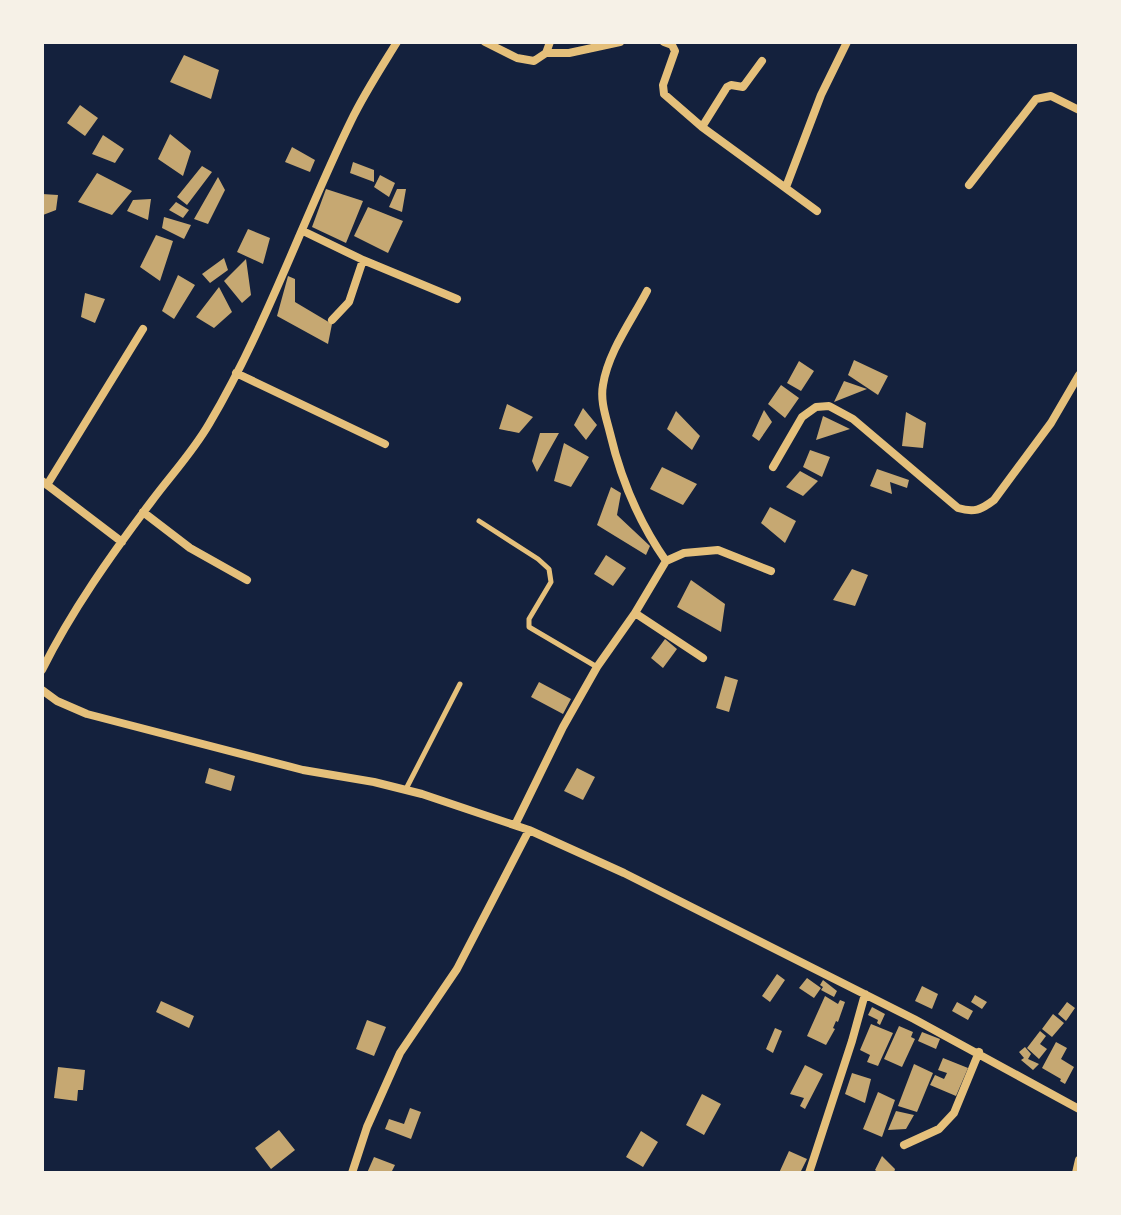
<svg xmlns="http://www.w3.org/2000/svg" width="1121" height="1215" font-family="Karla,sans-serif">
<style>
.building{fill:#c6a872}
.lines{fill:none;stroke-linecap:round;stroke-linejoin:round}
.service{stroke:#e5c07b;stroke-width:5}
.minor{stroke:#e5c07b;stroke-width:8}
</style>
<rect width="100%" height="100%" fill="#14213d"/>
<!-- building -->
<path class="building" d="M 184,55 L 219,70 L 211,99 L 170,82 Z
M 80,105 L 98,118 L 85,136 L 67,123 Z
M 170,134 L 191,151 L 183,176 L 158,159 Z
M 103,135 L 124,149 L 115,163 L 92,154 Z
M 292,147 L 315,160 L 310,172 L 285,162 Z
M 353,162 L 374,170 L 374,182 L 350,173 Z
M 202,166 L 212,172 L 187,205 L 177,197 Z
M 97,173 L 132,191 L 112,215 L 78,202 Z
M 380,175 L 395,183 L 389,197 L 374,187 Z
M 218,177 L 225,190 L 208,224 L 194,219 Z
M 326,189 L 363,201 L 346,243 L 312,227 Z
M 397,189 L 406,189 L 402,212 L 389,207 Z
M 42,194 L 58,195 L 56,210 L 43,215 Z
M 151,199 L 148,220 L 127,211 L 133,200 Z
M 176,202 L 189,210 L 183,218 L 169,210 Z
M 368,207 L 403,221 L 388,253 L 354,236 Z
M 164,217 L 191,225 L 184,239 L 162,228 Z
M 248,229 L 270,238 L 263,264 L 237,252 Z
M 156,235 L 173,241 L 160,281 L 140,267 Z
M 224,258 L 228,270 L 210,283 L 202,274 Z
M 246,259 L 251,295 L 242,303 L 224,281 Z
M 178,275 L 195,285 L 174,319 L 162,311 Z
M 288,276 L 295,279 L 295,302 L 332,324 L 328,344 L 277,316 Z
M 219,287 L 232,312 L 214,328 L 196,317 Z
M 85,293 L 105,299 L 95,323 L 81,317 Z
M 854,360 L 888,376 L 878,395 L 848,375 Z
M 799,361 L 814,371 L 801,391 L 787,383 Z
M 844,381 L 867,389 L 834,402 Z
M 781,385 L 799,398 L 785,418 L 768,404 Z
M 507,404 L 533,417 L 519,433 L 499,429 Z
M 583,408 L 597,425 L 586,440 L 574,425 Z
M 764,410 L 772,422 L 759,441 L 752,436 Z
M 676,411 L 700,436 L 692,450 L 667,429 Z
M 906,412 L 926,423 L 923,448 L 902,446 Z
M 823,416 L 850,429 L 816,440 Z
M 540,433 L 559,433 L 537,472 L 532,461 Z
M 564,443 L 589,457 L 571,487 L 554,481 Z
M 810,450 L 830,457 L 822,477 L 803,467 Z
M 662,467 L 697,484 L 683,505 L 650,489 Z
M 877,469 L 909,480 L 907,488 L 890,482 L 892,494 L 870,486 Z
M 800,471 L 818,481 L 803,496 L 786,487 Z
M 611,487 L 621,493 L 617,515 L 650,546 L 646,555 L 597,525 Z
M 770,507 L 796,521 L 785,543 L 761,523 Z
M 606,555 L 626,568 L 613,586 L 594,574 Z
M 852,569 L 868,575 L 855,606 L 833,600 Z
M 691,580 L 725,604 L 721,632 L 677,607 Z
M 665,639 L 677,649 L 663,668 L 651,658 Z
M 725,676 L 738,680 L 729,712 L 716,708 Z
M 539,682 L 571,699 L 563,714 L 531,697 Z
M 209,768 L 235,776 L 231,791 L 205,783 Z
M 577,768 L 595,777 L 583,800 L 564,791 Z
M 777,974 L 785,980 L 770,1002 L 762,996 Z
M 807,978 L 821,988 L 814,998 L 799,988 Z
M 823,980 L 837,991 L 834,997 L 821,990 L 823,987 L 820,985 Z
M 922,986 L 938,994 L 932,1009 L 915,1001 Z
M 975,995 L 987,1002 L 982,1009 L 971,1002 Z
M 825,996 L 838,1004 L 840,1000 L 845,1002 L 838,1022 L 836,1021 L 833,1028 L 835,1029 L 826,1045 L 807,1036 Z
M 161,1001 L 194,1016 L 189,1028 L 156,1012 Z
M 957,1002 L 973,1011 L 968,1020 L 952,1011 Z
M 1067,1002 L 1075,1008 L 1066,1021 L 1058,1014 Z
M 872,1007 L 885,1014 L 880,1025 L 877,1023 L 878,1020 L 868,1015 Z
M 1053,1014 L 1064,1023 L 1052,1037 L 1042,1029 Z
M 367,1020 L 386,1027 L 374,1056 L 356,1049 Z
M 871,1024 L 893,1033 L 878,1066 L 867,1062 L 870,1055 L 860,1050 Z
M 899,1026 L 913,1032 L 911,1037 L 915,1039 L 902,1067 L 884,1059 Z
M 775,1028 L 782,1031 L 773,1053 L 766,1049 Z
M 1040,1031 L 1046,1036 L 1040,1044 L 1047,1049 L 1039,1059 L 1027,1048 Z
M 922,1032 L 940,1039 L 936,1049 L 918,1041 Z
M 1056,1042 L 1067,1048 L 1061,1059 L 1074,1067 L 1065,1084 L 1060,1081 L 1061,1079 L 1042,1068 Z
M 1025,1047 L 1031,1054 L 1028,1059 L 1039,1064 L 1033,1070 L 1021,1060 L 1024,1058 L 1019,1052 Z
M 943,1058 L 968,1068 L 956,1096 L 930,1085 L 935,1075 L 944,1079 L 947,1073 L 938,1070 Z
M 914,1064 L 933,1073 L 917,1112 L 898,1106 Z
M 805,1065 L 823,1074 L 805,1109 L 800,1106 L 804,1098 L 790,1094 Z
M 58,1067 L 85,1070 L 83,1090 L 78,1090 L 77,1101 L 54,1098 Z
M 852,1073 L 871,1079 L 865,1103 L 845,1094 Z
M 878,1092 L 895,1100 L 882,1137 L 863,1129 Z
M 702,1094 L 721,1104 L 704,1135 L 686,1125 Z
M 410,1108 L 421,1112 L 411,1139 L 385,1129 L 389,1119 L 404,1124 Z
M 896,1111 L 914,1115 L 906,1129 L 888,1130 Z
M 279,1130 L 295,1150 L 271,1169 L 255,1148 Z
M 641,1131 L 658,1142 L 643,1167 L 626,1157 Z
M 789,1151 L 807,1159 L 800,1173 L 779,1173 Z
M 882,1156 L 895,1169 L 894,1173 L 879,1173 L 875,1170 Z
M 374,1157 L 395,1165 L 391,1173 L 367,1173 Z"/>
<g class="lines">
<!-- service -->
<path class="service" d="M 479,521 L 538,559 L 549,569 L 551,582 L 529,619 L 529,627 L 597,667
M 406,789 L 460,684"/>
<!-- minor -->
<path class="minor" d="M 485,42 L 517,58 L 534,61 L 546,53 L 550,42
M 664,42 L 672,45 L 675,51 L 663,85 L 664,94 L 702,127 L 817,211
M 546,53 L 569,53 L 620,42
M 702,127 L 727,87 L 731,85 L 743,87 L 762,61
M 969,185 L 1036,99 L 1051,96 L 1079,110
M 786,187 L 821,95 L 847,42
M 303,231 L 363,260 L 457,299
M 647,291 C 632,320 608,352 603,385 C 600,401 606,417 610,433 C 621,480 638,521 666,561
M 332,320 L 349,302 L 363,260
M 236,373 L 385,444
M 773,467 L 802,417 L 816,407 L 829,406 L 853,419 L 958,508 C 974,513 981,510 994,500 L 1051,423 L 1079,375
M 42,481 L 122,542
M 47,485 L 143,329
M 143,512 L 190,548 L 247,580
M 635,613 L 703,658
M 42,670 C 72,610 111,555 151,502 C 171,475 192,453 209,424 C 266,328 302,221 351,121 C 364,94 381,68 397,42
M 42,690 L 57,701 L 87,714 L 303,770 L 374,782 L 422,794 L 529,830 L 624,873 L 914,1019 L 1079,1109
M 515,825 L 563,727 L 597,667 L 635,613 L 666,561 L 684,553 L 718,550 L 771,571
M 904,1145 L 939,1129 L 954,1113 L 979,1052
M 352,1173 L 367,1127 L 400,1053 L 457,969 L 529,830
M 809,1173 L 852,1041 L 865,994
M 1076,1173 L 1079,1160"/>
</g>
<!-- border -->
<rect width="1121" height="1215" fill="none" stroke="#f6f1e7" stroke-width="88"/>
</svg>
